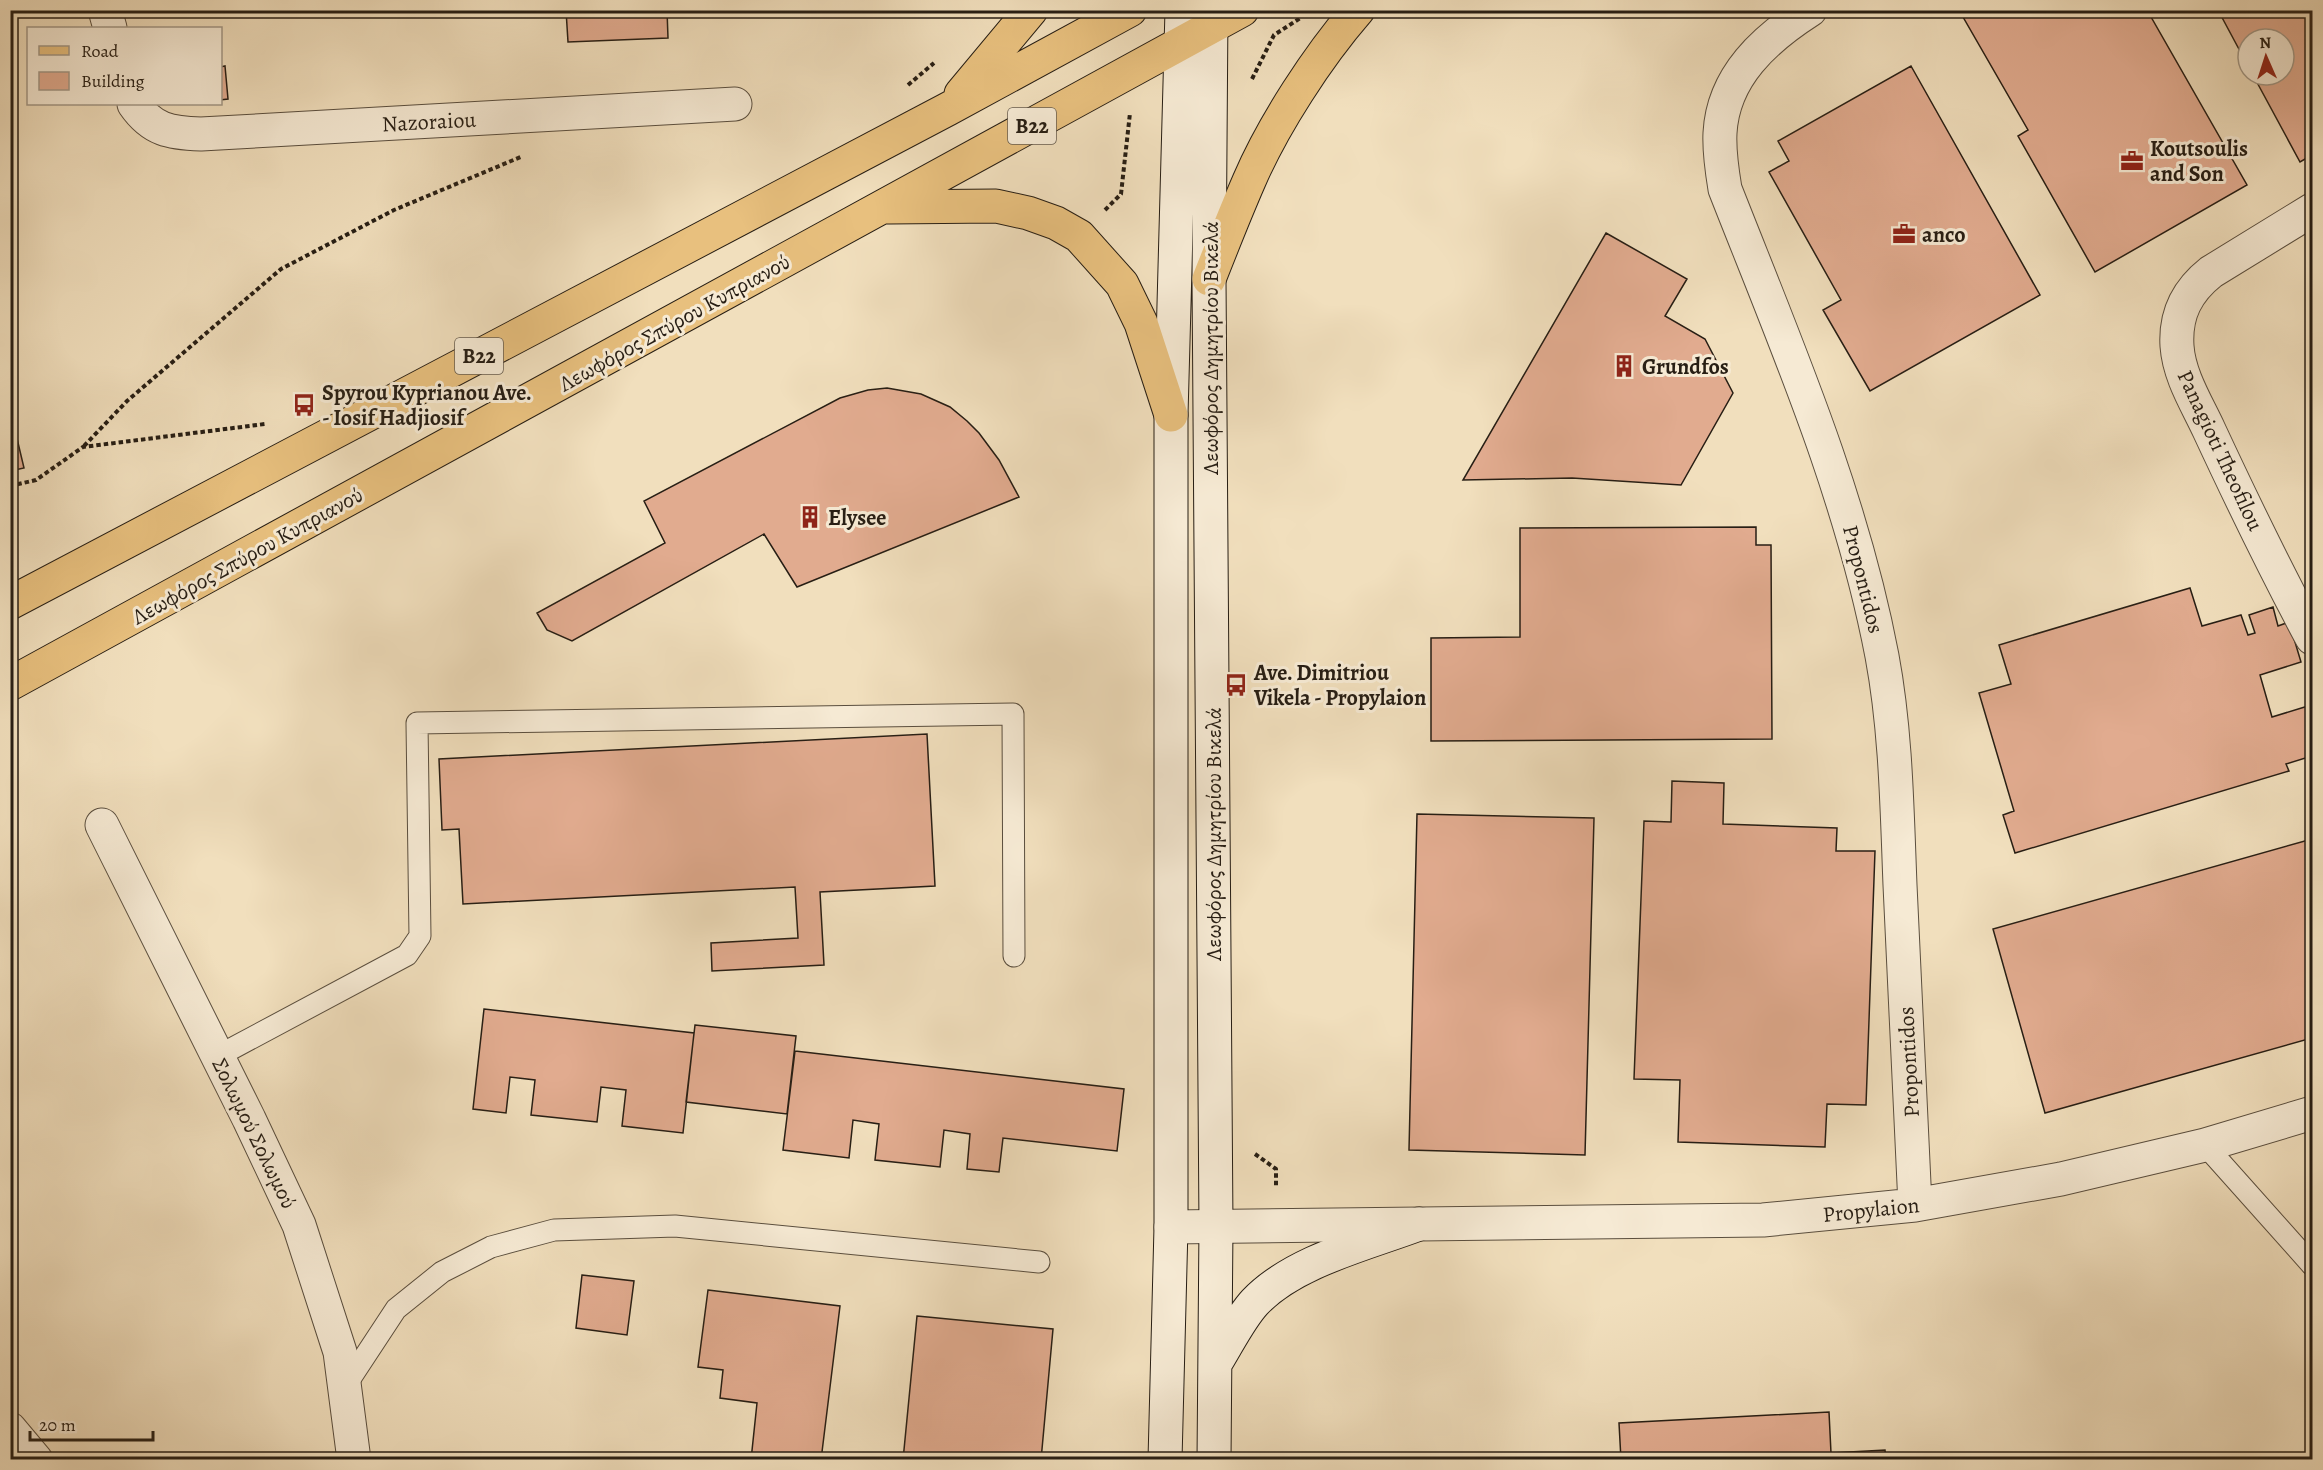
<svg xmlns="http://www.w3.org/2000/svg" width="2323" height="1470" font-family="Alegreya,serif">
<style>
.building{fill:#e1ab8f;stroke:#271e14;stroke-width:1.5}
.lines{fill:none;stroke-linecap:round;stroke-linejoin:round}
.lane-casing{stroke:#5a4e3e;stroke-width:23}
.street-casing{stroke:#5a4e3e;stroke-width:35}
.secondary-casing{stroke:#271e14;stroke-width:35}
.primary-casing{stroke:#271e14;stroke-width:35}
.path{stroke:#271e14;stroke-width:4;stroke-dasharray:4.5 3;stroke-linecap:butt}
.lane{stroke:#f6ead4;stroke-width:21}
.street{stroke:#f6ead4;stroke-width:33}
.secondary{stroke:#f6ead4;stroke-width:33}
.primary{stroke:#e8c07e;stroke-width:33}
.labels{text-anchor:middle;stroke-width:6;stroke-linejoin:round;paint-order:stroke}
.shield{fill:#f6ead4;stroke:#655b4e;stroke-width:1.5}
.shield-label{font-size:21px;font-weight:bold;fill:#271e14}
.street-label{font-size:22px;fill:#271e14;stroke:#f6ead4}
.poi-label{font-size:22px;font-weight:bold;fill:#271e14;stroke:#f6ead4;text-anchor:start}
</style>
<rect width="100%" height="100%" fill="#f1dfbd"/>
<filter id="stains"><feTurbulence type="fractalNoise" baseFrequency=".00333" numOctaves="4"/><feColorMatrix values="0 0 0 0 .2 0 0 0 0 .09 0 0 0 0 .02 0 0 0 .5 -.17"/></filter>
<radialGradient id="worn" r=".72"><stop offset=".6" stop-color="#630" stop-opacity="0"/><stop offset="1" stop-color="#630" stop-opacity=".3"/></radialGradient>
<!-- building -->
<path class="building" d="M 566,10 L 667,10 L 668,38 L 568,42 Z
M 1959,10 L 2147,10 L 2247,185 L 2095,272 L 2018,136 L 2028,130 Z
M 2218,10 L 2312,10 L 2312,155 L 2300,162 L 2253,75 L 2284,75 L 2284,39 L 2248,39 L 2248,66 Z
M 225,66 L 228,99 L 220,100 L 220,67 Z
M 1911,66 L 2040,295 L 1870,391 L 1823,310 L 1841,300 L 1769,172 L 1789,161 L 1778,141 Z
M 1606,233 L 1687,279 L 1665,316 L 1705,339 L 1733,393 L 1681,485 L 1572,478 L 1463,480 Z
M 887,388 L 921,394 L 950,407 L 967,421 L 979,433 L 999,460 L 1019,497 L 797,587 L 764,534 L 572,641 L 547,630 L 537,613 L 665,543 L 644,501 L 840,398 L 868,390 Z
M 10,409 L 24,468 L 10,471 Z
M 1756,527 L 1756,545 L 1771,545 L 1772,739 L 1431,741 L 1431,638 L 1520,637 L 1520,528 Z
M 2190,588 L 2202,626 L 2241,615 L 2248,635 L 2255,633 L 2249,615 L 2273,607 L 2278,626 L 2289,622 L 2301,662 L 2260,675 L 2272,717 L 2308,706 L 2312,721 L 2312,756 L 2286,764 L 2289,771 L 2015,853 L 2003,815 L 2014,811 L 1979,693 L 2011,684 L 1999,645 Z
M 927,734 L 935,886 L 820,892 L 824,965 L 712,971 L 711,943 L 798,938 L 795,887 L 463,904 L 459,829 L 442,830 L 439,759 Z
M 1672,781 L 1724,783 L 1723,824 L 1837,828 L 1836,851 L 1875,851 L 1866,1105 L 1827,1104 L 1825,1147 L 1678,1142 L 1680,1080 L 1634,1079 L 1644,821 L 1671,822 Z
M 1417,814 L 1594,818 L 1585,1155 L 1409,1150 Z
M 2312,839 L 2312,1038 L 2045,1113 L 1993,929 Z
M 484,1009 L 694,1033 L 683,1133 L 622,1126 L 626,1090 L 601,1087 L 597,1122 L 531,1115 L 535,1080 L 510,1077 L 506,1113 L 473,1109 Z
M 695,1025 L 796,1036 L 787,1114 L 686,1102 Z
M 795,1051 L 1124,1089 L 1117,1151 L 1003,1138 L 999,1172 L 967,1169 L 970,1134 L 944,1130 L 940,1167 L 875,1160 L 879,1124 L 853,1120 L 849,1158 L 783,1150 Z
M 582,1275 L 634,1281 L 627,1335 L 576,1328 Z
M 708,1290 L 840,1306 L 821,1460 L 751,1460 L 757,1403 L 720,1398 L 723,1370 L 698,1367 Z
M 917,1316 L 1053,1329 L 1041,1460 L 903,1460 Z
M 1829,1412 L 1831,1453 L 1885,1450 L 1886,1460 L 1621,1460 L 1619,1423 Z"/>
<g class="lines">
<!-- lane casing -->
<g class="lane-casing">
<path id="lane" d="M 218,1056 L 407,955 L 420,936 L 417,723 L 1013,714 L 1014,956
M 2205,1145 L 2312,1265
M 344,1388 L 396,1309 L 442,1272 L 491,1247 L 554,1230 L 675,1226 L 1039,1262"/>
</g>
<!-- street casing -->
<g class="street-casing">
<path id="street" d="M 105,10 L 110,28
M 1810,10 C 1765,39 1723,76 1720,133 C 1719,152 1722,171 1725,189 C 1785,342 1851,493 1882,656 C 1896,731 1897,809 1900,885 C 1905,992 1910,1099 1915,1205
M 134,104 C 152,130 170,133 201,134 L 735,104
M 2312,210 L 2211,272 C 2187,291 2175,314 2177,346 C 2179,376 2197,404 2209,430 C 2242,501 2276,571 2312,638
M 102,825 L 249,1119 L 299,1225 L 340,1352 L 354,1460
M 1171,1227 L 1763,1220 L 1915,1205 L 2061,1179 L 2205,1145 L 2312,1113
M 10,1429 L 36,1460"/>
</g>
<!-- secondary casing -->
<g class="secondary-casing">
<path id="secondary" d="M 1211,10 L 1209,279 L 1216,1226 L 1214,1460
M 1215,1364 C 1227,1345 1240,1318 1255,1302 C 1294,1261 1366,1244 1419,1224
M 1165,1460 L 1171,1227 L 1171,415 L 1182,10"/>
</g>
<!-- primary casing -->
<g class="primary-casing">
<path id="primary" d="M 961,94 L 1031,10
M 889,207 L 996,206 L 1028,213 L 1056,223 L 1079,236 L 1122,284 L 1141,323 L 1171,415
M 1209,279 C 1222,246 1235,213 1249,181 C 1273,125 1318,56 1358,10
M 10,603 L 948,109 L 1130,10
M 10,684 L 1242,10"/>
</g>
<!-- path -->
<path class="path" d="M 1252,79 L 1274,35 L 1302,17
M 908,85 L 934,63
M 1105,210 L 1121,194 L 1130,113
M 84,446 L 127,401 L 281,269 L 394,210 L 523,156
M 10,486 L 36,480 L 83,447 L 265,424
M 1255,1154 L 1276,1169 L 1276,1187"/>
<!-- lane -->
<use href="#lane" class="lane"/>
<!-- street -->
<use href="#street" class="street"/>
<!-- secondary -->
<use href="#secondary" class="secondary"/>
<!-- primary -->
<use href="#primary" class="primary"/>
</g>
<!-- icons -->
<defs>
<g id="office-bare" transform="scale(1.8)"><path d="M-6-3h4V-5.5h4V-3h4V5H-6ZM-1-4.5V-3h2v-1.5ZM-6 0V1H6V0Z" fill="#8f2418" stroke="#f6ead4" stroke-width="2.5" paint-order="stroke"/></g>
<g id="building-bare" transform="scale(1.8)"><path d="M-4-6H4V6H1V3H-1V6H-4ZM-2.5-4.3h1.7v1.8h-1.7ZM.8-4.3h1.7v1.8H.8ZM-2.5-1h1.7V.8h-1.7ZM.8-1h1.7V.8H.8Z" fill="#8f2418" stroke="#f6ead4" stroke-width="2.5" paint-order="stroke"/></g>
<g id="bus-bare" transform="scale(1.8)"><path d="M-5-6H5V4H4V6H2V4H-2V6H-4V4H-5ZM-3.5-4V0h7V-4ZM-3.5 1.2v1.5H-2V1.2ZM2 1.2v1.5H3.5V1.2Z" fill="#8f2418" stroke="#f6ead4" stroke-width="2.5" paint-order="stroke"/></g>
</defs>
<g fill-rule="evenodd">
<use href="#office-bare" x="2132" y="161"/>
<use href="#office-bare" x="1904" y="234"/>
<use href="#building-bare" x="1624" y="366"/>
<use href="#bus-bare" x="304" y="405"/>
<use href="#building-bare" x="810" y="517"/>
<use href="#bus-bare" x="1236" y="685"/>
</g>
<g class="labels">
<!-- shield labels -->
<g class="shield">
<rect x="1008" y="108" width="48" height="36" rx="4.5"/>
<rect x="455" y="338" width="48" height="36" rx="4.5"/>
</g>
<g class="shield-label">
<text x="1032" y="133">B22</text>
<text x="479" y="363">B22</text>
</g>
<!-- street labels -->
<g class="street-label">
<text transform="translate(429 121) rotate(-3)" y="8">Nazoraiou</text>
<text transform="translate(674 322) rotate(-29)" y="8">Λεωφόρος Σπύρου Κυπριανού</text>
<text transform="translate(1210 348) rotate(-90)" y="8">Λεωφόρος Δημητρίου Βικελά</text>
<text transform="translate(2221 450) rotate(65)" y="8">Panagioti Theofilou</text>
<text transform="translate(247 555) rotate(-29)" y="8">Λεωφόρος Σπύρου Κυπριανού</text>
<text transform="translate(1864 579) rotate(76)" y="8">Propontidos</text>
<text transform="translate(1213 834) rotate(-90)" y="8">Λεωφόρος Δημητρίου Βικελά</text>
<text transform="translate(1908 1062) rotate(-93)" y="8">Propontidos</text>
<text transform="translate(255 1133) rotate(64)" y="8">Σολωμού Σολωμού</text>
<text transform="translate(1871 1209) rotate(-6)" y="8">Propylaion</text>
</g>
<!-- poi labels -->
<g class="poi-label">
<text x="2150" y="156">Koutsoulis<tspan x="2150" dy="25">and Son</tspan></text>
<text x="1922" y="242">anco</text>
<text x="1642" y="374">Grundfos</text>
<text x="322" y="400">Spyrou Kyprianou Ave.<tspan x="322" dy="25">- Iosif Hadjiosif</tspan></text>
<text x="828" y="525">Elysee</text>
<text x="1254" y="680">Ave. Dimitriou<tspan x="1254" dy="25">Vikela - Propylaion</tspan></text>
</g>
</g>
<!-- margin -->
<rect width="2323" height="1470" fill="none" stroke="#f1dfbd" stroke-width="36"/>
<rect x="12" y="12" width="2299" height="1446" fill="none" stroke="#271e14" stroke-width="3"/>
<rect x="18" y="18" width="2287" height="1434" fill="none" stroke="#271e14" stroke-width="1.5"/>
<!-- legend -->
<rect x="27" y="27" width="195" height="78" fill="#f6ead4" stroke="#a39887" stroke-width="1.5"/>
<rect x="39" y="46" width="30" height="9" fill="#e8c07e" stroke="#a39887" stroke-width="1.5"/>
<text x="81" y="57" font-size="18" fill="#271e14">Road</text>
<rect x="39" y="72" width="30" height="18" fill="#e1ab8f" stroke="#a39887" stroke-width="1.5"/>
<text x="81" y="87" font-size="18" fill="#271e14">Building</text>
<!-- north arrow -->
<g transform="translate(2266 57) rotate(357)"><circle r="28" fill="#f6ead4" stroke="#a39887" stroke-width="1.5"/>
<path d="M0-4.5L10 22L0 15L-10 22Z" fill="#8f2418"/>
<text y="-9" font-size="16" font-weight="bold" text-anchor="middle" fill="#271e14">N</text>
</g>
<!-- scale -->
<path d="M30 1431v9h123v-9" fill="none" stroke="#271e14" stroke-width="3"/>
<text x="39" y="1431" font-size="18" fill="#271e14" stroke="#f6ead4" stroke-width="4.5" paint-order="stroke">20 m</text>
<rect width="100%" height="100%" filter="url(#stains)"/>
<rect width="100%" height="100%" fill="url(#worn)"/>
</svg>
